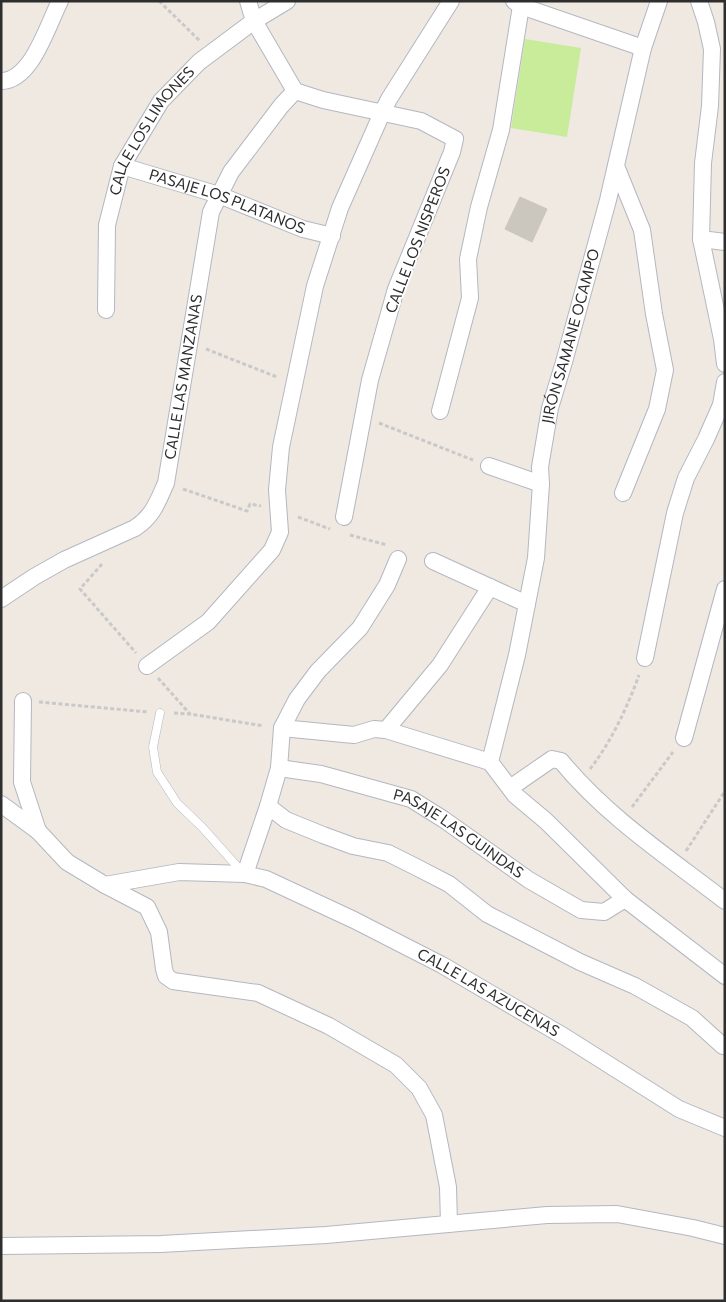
<svg xmlns="http://www.w3.org/2000/svg" width="726" height="1302" font-family="Commissioner,sans-serif">
<style>
.pitch{fill:#c9ec9a}
.building{fill:#cbc7bf;stroke:#cbc5ba}
.lines{fill:none;stroke-linecap:round;stroke-linejoin:round}
.lane-casing{stroke:#b4b7c1;stroke-width:9}
.street-casing{stroke:#b4b7c1;stroke-width:18}
.path{stroke:#c9c9c9;stroke-width:3;stroke-dasharray:4 2.5;stroke-linecap:butt}
.lane{stroke:#fff;stroke-width:8}
.street{stroke:#fff;stroke-width:16}
.labels{text-anchor:middle;stroke-width:4;stroke-linejoin:round;paint-order:stroke}
.street-label{font-size:15px;fill:#2e2e2e;stroke:#fff}
</style>
<rect width="100%" height="100%" fill="#efe9e1"/>
<!-- pitch -->
<path class="pitch" d="M 525,39 L 581,48 L 567,137 L 511,128 Z"/>
<!-- building -->
<path class="building" d="M 520,197 L 547,209 L 532,242 L 505,229 Z"/>
<g class="lines">
<!-- lane casing -->
<g class="lane-casing">
<path id="lane" d="M 160,713 L 153,747 L 157,772 L 177,803 L 202,827 L 243,873"/>
</g>
<!-- street casing -->
<g class="street-casing">
<g id="street">
<path d="M 248,1 L 254,21 L 295,91"/>
<path d="M 699,1 L 706,22 L 712,49 L 710,106 L 703,163 L 701,239 L 722,339 L 725,364"/>
<path d="M 643,48 L 659,1"/>
<path d="M 1,81 C 32,81 48,24 60,1"/>
<path d="M 295,91 L 323,100 L 421,121 L 455,139 L 452,152 L 396,289 L 370,380 L 344,517"/>
<path id="s1" d="M 122,166 L 219,195 L 303,229 L 332,236"/>
<path d="M 616,166 L 642,230 L 654,314 L 665,370 L 657,409 L 623,493"/>
<path d="M 701,239 L 725,242"/>
<path id="s2" d="M 106,310 L 107,225 L 122,166 L 161,101 L 199,62 L 254,21 L 287,1"/>
<path d="M 440,411 L 470,298 L 468,259 L 479,207 L 501,130 L 521,6"/>
<path d="M 489,466 L 541,484"/>
<path d="M 433,561 L 527,604"/>
<path id="s3" d="M 1,599 L 34,577 L 64,560 L 135,528 C 153,516 157,503 166,483 L 211,212 L 231,172 L 281,106 L 295,91"/>
<path d="M 645,658 L 675,513 L 686,478 L 706,439 L 721,405 L 725,382"/>
<path d="M 147,666 L 208,622 L 272,550 L 280,532 L 277,490 L 281,447 L 315,286 L 340,208 L 382,113 L 389,99 L 451,1"/>
<path id="s4" d="M 23,701 L 22,782 L 38,831 L 67,862 L 105,885 L 179,872 L 245,874 L 266,879 L 354,920 L 442,965 L 565,1037 L 679,1109 L 725,1128"/>
<path d="M 282,728 L 354,735 L 374,729 L 386,730 L 490,762 L 515,795 L 546,821 L 625,899 L 725,976"/>
<path d="M 386,730 L 440,665 L 490,587"/>
<path d="M 684,738 L 725,589"/>
<path id="s5" d="M 490,762 L 517,655 L 536,558 L 541,484 L 540,467 L 550,408 L 564,362 L 608,200 L 643,48 L 521,6 L 514,1"/>
<path id="s6" d="M 279,768 L 321,774 L 411,799 L 443,819 L 529,880 L 581,910 L 604,912 L 625,899"/>
<path d="M 510,788 L 552,759 L 561,761 C 607,817 668,857 725,901"/>
<path d="M 1,804 L 38,831"/>
<path d="M 268,806 L 286,820 L 323,835 L 353,846 L 388,853 L 414,866 L 449,884 L 487,914 L 580,962 L 635,986 L 692,1018 L 723,1046"/>
<path d="M 245,874 L 268,806 L 279,768 L 282,728 L 297,699 L 318,671 L 360,628 L 387,585 L 398,559"/>
<path d="M 105,885 L 147,907 L 159,932 L 164,969 L 166,976 L 173,981 L 258,993 L 329,1026 L 396,1065 L 419,1088 L 434,1115 L 448,1187 L 449,1224"/>
<path d="M 1,1246 L 161,1244 L 326,1235 L 547,1215 L 617,1214 L 693,1228 L 725,1236"/>
</g>
</g>
<!-- path -->
<path class="path" d="M 159,1 L 200,41
M 206,349 L 277,377
M 379,423 L 473,460
M 183,489 L 247,511 L 250,504 L 261,506
M 298,517 L 330,529
M 350,535 L 387,545
M 102,564 L 80,589 L 136,653
M 158,678 L 190,714
M 39,702 L 148,712
M 174,713 L 190,714 L 264,726
M 590,769 C 611,742 627,708 639,675
M 632,807 L 673,752
M 686,851 L 725,791"/>
<!-- lane -->
<use href="#lane" class="lane"/>
<!-- street -->
<use href="#street" class="street"/>
</g>
<g class="labels">
<!-- street labels -->
<g class="street-label">
<text dy="5" stroke="none"><textPath href="#s2" startOffset="191">CALLE LOS LIMONES</textPath></text>
<text dy="5" stroke="none"><textPath href="#s1" startOffset="111">PASAJE LOS PLATANOS</textPath></text>
<text transform="translate(418 240) rotate(-69)" y="5">CALLE LOS NISPEROS</text>
<text dy="5" stroke="none"><textPath href="#s5" startOffset="435">JIRÓN SAMANE OCAMPO</textPath></text>
<text dy="5" stroke="none"><textPath href="#s3" startOffset="315">CALLE LAS MANZANAS</textPath></text>
<text dy="5" stroke="none"><textPath href="#s6" startOffset="194">PASAJE LAS GUINDAS</textPath></text>
<text dy="5" stroke="none"><textPath href="#s4" startOffset="632">CALLE LAS AZUCENAS</textPath></text>
</g>
</g>
<!-- border -->
<rect width="726" height="1302" fill="none" stroke="#2e2e2e" stroke-width="5"/>
</svg>
